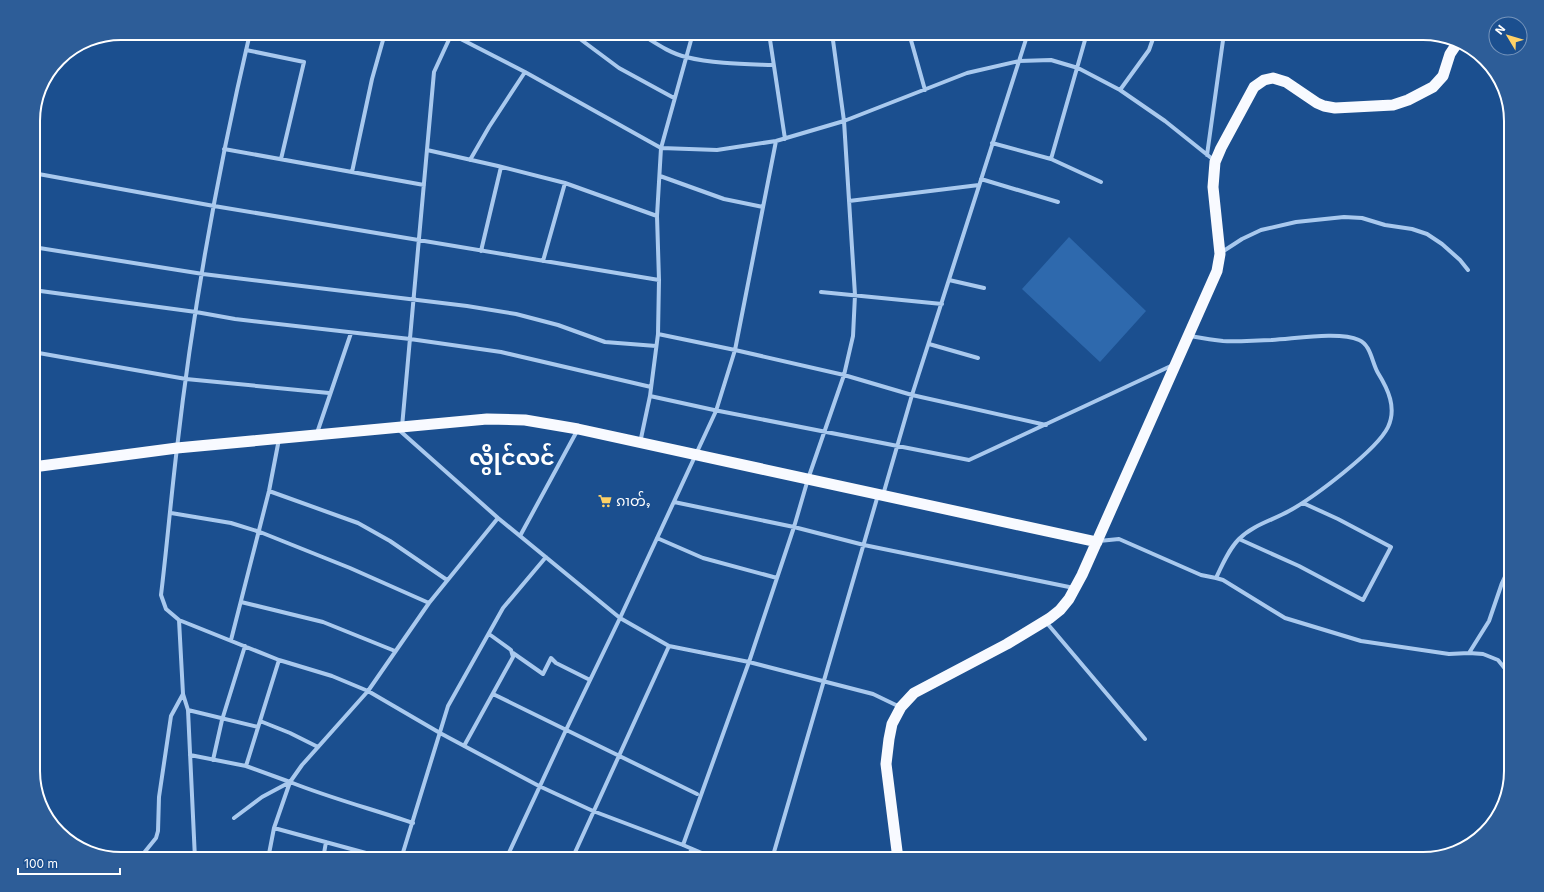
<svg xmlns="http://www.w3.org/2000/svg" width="1544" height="892" font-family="Inter,'Noto Sans Myanmar',sans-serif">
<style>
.green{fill:#2e69ad}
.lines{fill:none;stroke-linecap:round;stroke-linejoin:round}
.minor{stroke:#a9c9ee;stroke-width:4}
.trunk{stroke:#f8faff;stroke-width:11}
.labels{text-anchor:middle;stroke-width:3;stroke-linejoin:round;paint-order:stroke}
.poi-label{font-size:14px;fill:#fff;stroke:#1b4f8f;text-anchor:start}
.town-label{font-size:22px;font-weight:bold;fill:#fff;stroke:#1b4f8f}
.rim{fill:none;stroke:#fff;stroke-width:2}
</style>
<rect width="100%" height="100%" fill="#1b4f8f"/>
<!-- green -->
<path class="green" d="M 1069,237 L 1146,311 L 1100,362 L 1022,289 Z"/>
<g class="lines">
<!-- minor -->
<path class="minor" d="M 250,33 C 218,170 193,308 177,448 C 171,497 167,546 161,595 L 166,609 L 179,620 L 279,660 L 332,676 L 368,691 L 440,733 L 539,786 L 593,811 L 683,845 L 716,859
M 572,33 L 619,68 L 674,98
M 639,33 C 654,42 669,53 686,57 C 714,64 745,64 773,65
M 769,33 L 785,139
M 909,33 L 925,90
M 451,34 L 525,72 L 661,148 L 717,150 L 776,141 L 844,121 L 967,73 L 1019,61 L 1051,60 L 1078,68 L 1120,90 L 1165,121 L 1215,161
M 246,50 L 304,62 L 281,159
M 1120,90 L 1149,50 L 1155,33
M 992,143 L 1051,159 L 1101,182
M 224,149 L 424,185
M 427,150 L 498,166 L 565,183 L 657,216
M 1207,155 L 1224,33
M 1051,159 L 1087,33
M 470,160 L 489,127 L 525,72
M 352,172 L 372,79 L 385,33
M 33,173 L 214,206 L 659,280
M 660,176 L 724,199 L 763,207
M 981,179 L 1058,202
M 849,201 L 979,185
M 33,247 L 203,274 L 467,306 L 516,314 L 558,325 L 605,342 L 656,346
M 481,251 L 501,167
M 1222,252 L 1242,239 L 1261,230 L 1296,222 L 1344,217 L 1362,218 L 1385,225 L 1412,229 L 1427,234 L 1442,244 L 1460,260 L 1468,270
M 543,261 L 565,183
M 949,280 L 984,288
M 33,290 L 196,312 L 235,319 L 410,339 L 501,352 L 651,387
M 821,292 L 942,304
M 658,334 L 735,350 L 844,375 L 912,395 L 1046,425
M 1190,336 C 1201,338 1212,340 1223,341 C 1239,342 1256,340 1272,340 C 1294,339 1339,331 1359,340 C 1371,345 1372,363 1378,373 C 1388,389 1397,408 1388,427 C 1377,450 1313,498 1289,511 C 1273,520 1253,525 1239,539 C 1229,549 1222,565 1216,578
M 929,344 L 978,358
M 33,352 L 186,379 L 329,393
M 650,396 L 714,410 L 969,460 L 1173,365
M 402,427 L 434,72 L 452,33
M 399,430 L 498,518 L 620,618 L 669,646 L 749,662 L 873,694 L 900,707
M 317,433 L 351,333
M 640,443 L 650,396 L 658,334 L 659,280 L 657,216 L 661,148 L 693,33
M 269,491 L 358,523 L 390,541 L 447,580
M 883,495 L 912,395 L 1028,33
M 674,502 L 794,527 L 864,545 L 1074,588
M 171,513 L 231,523 L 260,532 L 350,568 L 429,603
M 520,536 L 577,431
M 657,538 L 703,558 L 777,578
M 1239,539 L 1299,566 L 1363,600 L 1391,547 L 1338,519 L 1303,503
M 1099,541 L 1119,539 L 1201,575 L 1216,578 L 1223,580 L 1285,618 L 1361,641 L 1449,654 L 1469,653 L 1483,654 L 1498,660 L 1511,676
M 241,602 L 323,622 L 395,651
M 179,620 L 183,694 L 188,710 L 195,859
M 1046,622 L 1145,739
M 231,640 L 269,491 L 279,439
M 513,653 L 543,674 L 551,658 L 556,663 L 590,680
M 1469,653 L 1489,621 L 1502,583 L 1511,564
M 493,694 L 697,794
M 188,710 L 258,727
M 260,721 L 290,733 L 318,747
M 464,746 L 513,657 L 511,650 L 489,634
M 190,755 L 246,766 L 290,782 L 262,797 L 234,818
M 213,760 L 222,720 L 245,646
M 246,766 L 279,660
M 290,782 C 330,798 372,809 413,823
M 274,828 L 388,859
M 683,845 L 749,662 L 794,527 L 808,479 L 844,375 L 853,336 L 855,295 L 844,121 L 832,33
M 139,859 L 156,838 L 158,831 L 159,797 L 171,716 L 183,694
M 268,859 L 274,828 L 290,782 L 302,765 L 368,691 L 429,603 L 498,518
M 323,859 L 326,842
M 401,859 L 448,706 L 503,608 L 546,557
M 506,859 L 566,730 L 620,618 L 716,411 L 735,350 L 776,141
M 572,859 L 669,646
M 686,859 L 692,849
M 772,859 L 878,495"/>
<!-- trunk -->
<path class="trunk" d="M 1496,74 L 1501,85
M 33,467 L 177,448 L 487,419 L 525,420 L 578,429 L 1097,542
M 898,859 L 886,764 L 889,739 L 892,724 L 901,707 L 914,693 L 1007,644 L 1050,618 L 1060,610 L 1069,599 L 1082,575 L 1217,271 L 1220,254 L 1213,187 L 1215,162 L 1221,148 L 1254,87 L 1264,80 L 1273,78 L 1286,82 L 1317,103 L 1324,106 L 1335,108 L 1393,105 L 1408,100 L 1433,87 L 1443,76 L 1450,54 L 1458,42"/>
</g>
<!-- icons -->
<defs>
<g id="supermarket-bare" transform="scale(1.08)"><path d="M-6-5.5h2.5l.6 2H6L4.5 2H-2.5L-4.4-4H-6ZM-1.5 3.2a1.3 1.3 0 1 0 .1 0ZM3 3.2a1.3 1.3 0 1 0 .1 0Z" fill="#ffd166" stroke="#1b4f8f" stroke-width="2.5" paint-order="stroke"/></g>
</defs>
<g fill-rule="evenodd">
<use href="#supermarket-bare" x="605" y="501"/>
</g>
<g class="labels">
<!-- poi labels -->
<g class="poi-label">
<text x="616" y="506">ၵၢတ်ႇ</text>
</g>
<!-- town labels -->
<g class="town-label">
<text x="512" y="465">လွိုင်လင်</text>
</g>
</g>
<!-- crop -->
<path d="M0 0H1544V892H0ZM121 40H1423A81 81 0 0 1 1504 121V771A81 81 0 0 1 1423 852H121A81 81 0 0 1 40 771V121A81 81 0 0 1 121 40Z" fill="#2d5d98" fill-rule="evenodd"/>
<path class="rim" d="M121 40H1423A81 81 0 0 1 1504 121V771A81 81 0 0 1 1423 852H121A81 81 0 0 1 40 771V121A81 81 0 0 1 121 40Z"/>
<!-- north arrow -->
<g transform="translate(1508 36) rotate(308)"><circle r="19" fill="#1b4f8f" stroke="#7695bc"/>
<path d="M0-3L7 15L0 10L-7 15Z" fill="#ffd166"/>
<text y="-6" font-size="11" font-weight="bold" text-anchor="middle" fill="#ffffff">N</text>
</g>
<!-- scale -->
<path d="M18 868v6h102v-6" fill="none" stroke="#ffffff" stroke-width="2"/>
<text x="24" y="868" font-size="12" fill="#ffffff" stroke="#1b4f8f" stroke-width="3" paint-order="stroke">100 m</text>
</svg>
